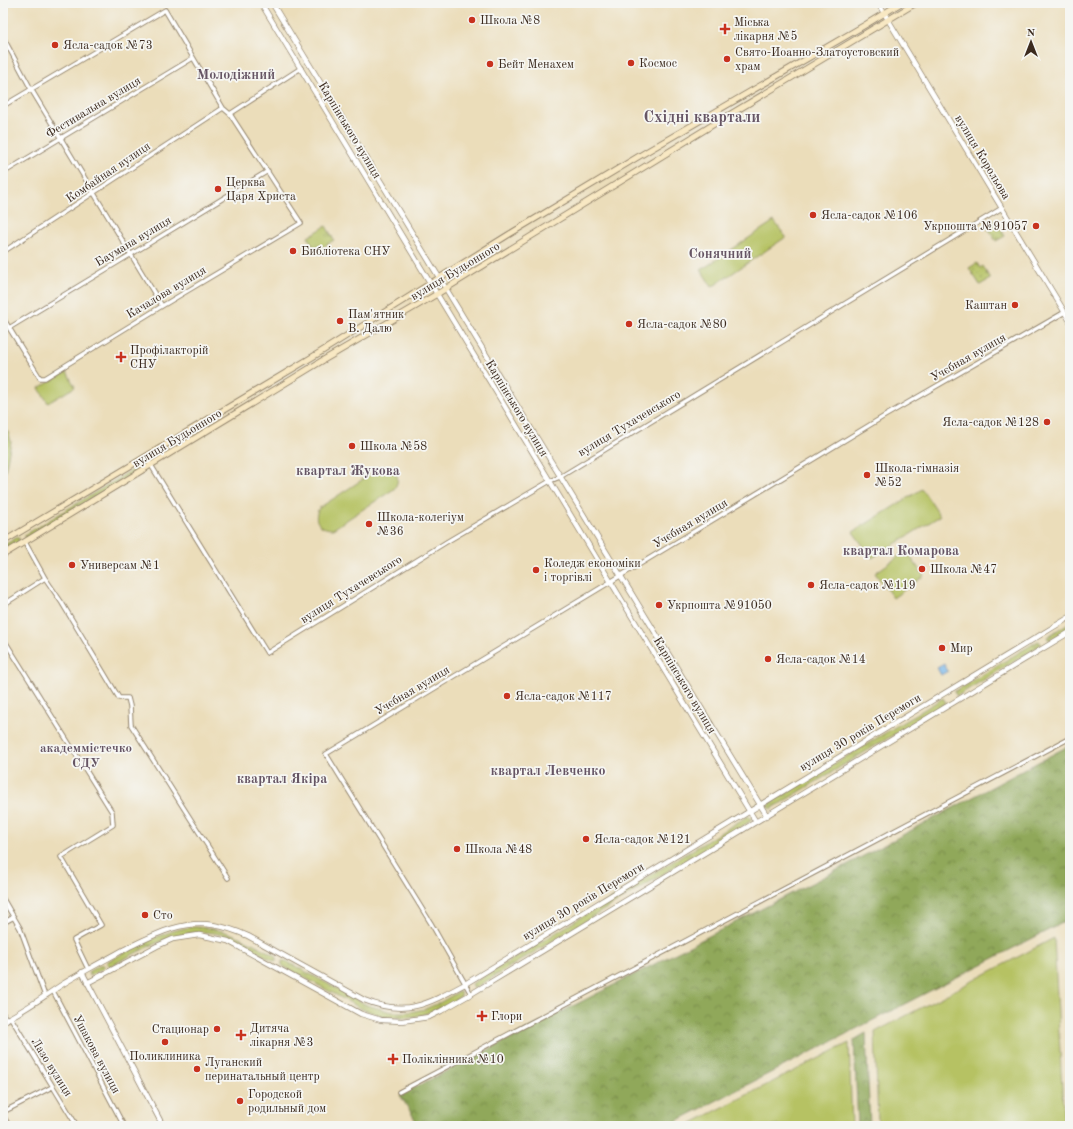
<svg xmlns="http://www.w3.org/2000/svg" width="1073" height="1129" font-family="'Old Standard TT',serif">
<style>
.grass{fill:url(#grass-tufts);stroke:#787641}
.forest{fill:url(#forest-crowns);stroke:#66693c}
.park{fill:url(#park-dots);stroke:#787641}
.garden{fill:#b6c264;stroke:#787641}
.water{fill:url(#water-ripples);stroke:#587084}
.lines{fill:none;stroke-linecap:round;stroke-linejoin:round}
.minor-casing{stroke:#93846c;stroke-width:5.5}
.tertiary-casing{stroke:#93846c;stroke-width:6}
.secondary-casing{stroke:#93846c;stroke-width:7}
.minor{stroke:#fff;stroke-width:3.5}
.tertiary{stroke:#fff;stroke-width:4.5}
.secondary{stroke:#f8e8c3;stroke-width:5}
.poi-dot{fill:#c8321e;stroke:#f6f6f2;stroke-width:1.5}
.labels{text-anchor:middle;stroke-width:3.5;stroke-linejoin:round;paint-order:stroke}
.poi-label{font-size:12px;fill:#3b2a1e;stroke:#f6f6f2;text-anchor:start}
.street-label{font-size:12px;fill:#3b2a1e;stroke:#f6f6f2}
.neighbourhood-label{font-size:13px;font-weight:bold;fill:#665564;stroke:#f6f6f2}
.quarter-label{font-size:14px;font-weight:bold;fill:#665564;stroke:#f6f6f2}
.district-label{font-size:16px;font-weight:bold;fill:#665564;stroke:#f6f6f2}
</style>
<defs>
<pattern id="grass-tufts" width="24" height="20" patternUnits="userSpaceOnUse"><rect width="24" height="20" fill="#b6c264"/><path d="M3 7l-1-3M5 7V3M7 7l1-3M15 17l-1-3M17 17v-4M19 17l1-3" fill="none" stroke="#959e52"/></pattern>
<pattern id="forest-crowns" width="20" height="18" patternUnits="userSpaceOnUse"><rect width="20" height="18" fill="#90a85a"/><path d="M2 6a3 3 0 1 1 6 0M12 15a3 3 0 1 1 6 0" fill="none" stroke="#77894a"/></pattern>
<pattern id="park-dots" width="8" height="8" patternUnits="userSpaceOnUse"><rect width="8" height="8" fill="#b6c264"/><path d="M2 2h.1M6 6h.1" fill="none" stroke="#959e52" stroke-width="1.8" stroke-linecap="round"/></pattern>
<pattern id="water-ripples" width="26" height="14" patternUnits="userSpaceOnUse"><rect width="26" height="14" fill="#76b6ea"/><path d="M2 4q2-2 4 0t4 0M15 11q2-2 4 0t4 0" fill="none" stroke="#6294bd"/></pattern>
</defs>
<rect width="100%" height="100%" fill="#f6f6f2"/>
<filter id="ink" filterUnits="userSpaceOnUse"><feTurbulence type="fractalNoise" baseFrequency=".025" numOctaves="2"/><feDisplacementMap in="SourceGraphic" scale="8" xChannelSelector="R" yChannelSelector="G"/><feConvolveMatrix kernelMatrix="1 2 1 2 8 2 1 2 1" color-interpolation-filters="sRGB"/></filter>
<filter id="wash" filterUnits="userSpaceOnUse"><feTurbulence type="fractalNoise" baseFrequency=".012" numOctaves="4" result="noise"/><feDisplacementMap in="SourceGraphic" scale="16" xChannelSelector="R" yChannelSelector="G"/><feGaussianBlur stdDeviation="0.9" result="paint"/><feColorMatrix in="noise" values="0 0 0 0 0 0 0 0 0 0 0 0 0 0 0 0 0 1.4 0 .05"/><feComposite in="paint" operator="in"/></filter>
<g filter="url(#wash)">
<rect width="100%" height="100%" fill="#ebddba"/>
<!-- grass -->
<path class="grass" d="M 326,226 L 334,240 L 316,251 L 308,237 Z
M 142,464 L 143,464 L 144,467 L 27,538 L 25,537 L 25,535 Z
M 16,538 L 19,538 L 19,542 L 3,552 L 3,546 Z
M 1070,622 L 1070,628 L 1049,640 L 1047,637 Z
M 1038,641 L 1040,642 L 1041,645 L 957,696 L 954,692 Z
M 943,698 L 946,703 L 771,809 L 768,807 L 768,804 Z
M 748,816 L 751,819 L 749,822 L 475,988 L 472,987 L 473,983 Z
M 195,927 C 230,929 246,940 276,956 L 277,959 L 275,961 L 273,960 C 258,953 244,943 229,937 C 187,921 147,948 110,966 L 107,964 L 108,961 C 136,948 164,929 195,927 Z
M 282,961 L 286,961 L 367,1005 L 392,1012 L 410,1012 L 425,1009 L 441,1002 L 458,992 L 460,992 L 461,996 L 447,1005 L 422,1015 L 410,1017 L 384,1017 L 362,1009 L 283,966 L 282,965 Z
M 101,965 L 104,965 L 104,968 L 90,976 L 88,973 L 89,971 Z"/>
<!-- forest -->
<path class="forest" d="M 1070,745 L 1070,919 L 667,1126 L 419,1126 L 400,1095 L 841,868 Z
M 866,1033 L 870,1126 L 858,1126 L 854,1040 Z"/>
<!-- park -->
<path class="park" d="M 995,220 L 1005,236 L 996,241 L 986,226 Z
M 977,263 L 980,268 L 983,266 L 990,279 L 980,285 L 969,268 Z"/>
<!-- garden -->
<path class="garden" d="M 774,221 L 786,237 L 712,287 L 701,270 Z
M 67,372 L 75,387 L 48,403 L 39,388 Z
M 3,426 L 9,434 L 11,442 L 3,481 Z
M 387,467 C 397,471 401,479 394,489 L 333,529 C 320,529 312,521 319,508 L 380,468 Z
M 922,489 L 940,516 L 872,558 L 853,532 Z
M 906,551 L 924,576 L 893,598 L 875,573 Z
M 1054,938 L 1064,1126 L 878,1126 L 875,1032 Z
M 849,1043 L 852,1126 L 686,1126 Z"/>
<!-- water -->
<path class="water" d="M 944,664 L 948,671 L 941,675 L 937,668 Z"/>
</g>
<g filter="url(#ink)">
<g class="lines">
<!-- minor casing -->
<g class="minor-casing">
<path id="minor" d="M 3,37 L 31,89 L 162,306
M 3,106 L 165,10 L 223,108 L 230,114 L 301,223 L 162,306 L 45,378 L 40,378 L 3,318
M 230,114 L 301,68
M 3,173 L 193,58
M 3,252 L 223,108
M 9,328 L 125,258 L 268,171
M 146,457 L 267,653 L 448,541 L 550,481 L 560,477 L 1002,208
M 25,542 L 45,578 L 62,603 L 119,698 L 128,698 L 130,706 L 131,725 L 228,878
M 3,605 L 45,578
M 3,638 L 112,812 L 113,825 L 61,857 L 101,925 L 74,940 L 88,969
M 3,899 L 20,928 L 45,996
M 3,923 L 14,917
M 53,991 L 124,1126
M 471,994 L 432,925 L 326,754 L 883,417 L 1065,312
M 3,1014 L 7,1020
M 11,1018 L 77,1126
M 399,1092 L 1070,738
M 3,1112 L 52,1087
M 3,1115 L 9,1126"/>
</g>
<!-- tertiary casing -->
<g class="tertiary-casing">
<path id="tertiary" d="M 261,3 L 756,822
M 272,3 L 767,816
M 878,3 L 1070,321
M 82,972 L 163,1126
M 87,983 L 157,946 L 173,939 L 199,935 L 228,941 L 361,1014 L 381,1020 L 402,1021 L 429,1017 L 441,1011 L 471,994 L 1070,632
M 3,1021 C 24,1011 43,997 63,984 C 84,971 107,959 129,947 C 156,934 183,920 213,925 C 226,927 237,931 248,936 L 364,1000 C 406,1017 428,1004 465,984 L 1070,617"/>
</g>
<!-- secondary casing -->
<g class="secondary-casing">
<path id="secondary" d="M 3,542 L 319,353 L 508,235 L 646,152 L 865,25 L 901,3
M 3,555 L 320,362 L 437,294 L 719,121 L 916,3"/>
</g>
<!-- minor -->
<use href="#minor" class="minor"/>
<!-- tertiary -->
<use href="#tertiary" class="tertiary"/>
<!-- secondary -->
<use href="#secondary" class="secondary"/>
</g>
</g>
<!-- markers -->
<g class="poi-dot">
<circle cx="472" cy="20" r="4"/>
<path d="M723 23h4v4h4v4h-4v4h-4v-4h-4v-4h4z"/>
<circle cx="55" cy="45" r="4"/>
<circle cx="727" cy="59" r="4"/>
<circle cx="631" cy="63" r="4"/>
<circle cx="490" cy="64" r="4"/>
<circle cx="218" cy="189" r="4"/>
<circle cx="813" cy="215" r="4"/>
<circle cx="1036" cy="226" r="4"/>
<circle cx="293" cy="251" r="4"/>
<circle cx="1015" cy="305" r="4"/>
<circle cx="340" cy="321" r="4"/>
<circle cx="629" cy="324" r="4"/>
<path d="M119 351h4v4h4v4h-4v4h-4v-4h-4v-4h4z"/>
<circle cx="1047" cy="422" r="4"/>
<circle cx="352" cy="446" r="4"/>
<circle cx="867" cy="475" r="4"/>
<circle cx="369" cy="524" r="4"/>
<circle cx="72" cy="565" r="4"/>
<circle cx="922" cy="569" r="4"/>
<circle cx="536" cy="570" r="4"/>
<circle cx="811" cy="585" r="4"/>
<circle cx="659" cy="605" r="4"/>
<circle cx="942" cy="648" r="4"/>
<circle cx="768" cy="659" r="4"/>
<circle cx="507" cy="696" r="4"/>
<circle cx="586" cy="839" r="4"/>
<circle cx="457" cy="849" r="4"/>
<circle cx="145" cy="915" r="4"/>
<path d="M480 1010h4v4h4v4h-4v4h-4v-4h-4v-4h4z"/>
<circle cx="217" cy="1029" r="4"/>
<path d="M239 1029h4v4h4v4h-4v4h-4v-4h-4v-4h4z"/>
<circle cx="165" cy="1042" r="4"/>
<path d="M391 1053h4v4h4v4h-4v4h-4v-4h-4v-4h4z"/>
<circle cx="197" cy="1069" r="4"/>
<circle cx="240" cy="1101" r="4"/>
</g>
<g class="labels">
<!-- poi labels -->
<g class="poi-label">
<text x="480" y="24">Школа №8</text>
<text x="734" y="26">Міська<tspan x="734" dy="14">лікарня №5</tspan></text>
<text x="63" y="49">Ясла-садок №73</text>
<text x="735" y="56">Свято-Иоанно-Златоустовский<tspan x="735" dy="14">храм</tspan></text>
<text x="639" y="67">Космос</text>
<text x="498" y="68">Бейт Менахем</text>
<text x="226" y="186">Церква<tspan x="226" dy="14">Царя Христа</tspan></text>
<text x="821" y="219">Ясла-садок №106</text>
<text x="1028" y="230" text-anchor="end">Укрпошта №91057</text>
<text x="301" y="255">Библіотека СНУ</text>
<text x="1007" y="309" text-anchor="end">Каштан</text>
<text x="348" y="318">Пам'ятник<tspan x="348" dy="14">В. Далю</tspan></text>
<text x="637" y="328">Ясла-садок №80</text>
<text x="130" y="354">Профілакторій<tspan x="130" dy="14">СНУ</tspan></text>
<text x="1039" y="426" text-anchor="end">Ясла-садок №128</text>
<text x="360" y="450">Школа №58</text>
<text x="875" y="472">Школа-гімназія<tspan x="875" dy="14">№52</tspan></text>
<text x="377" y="521">Школа-колегіум<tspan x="377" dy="14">№36</tspan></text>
<text x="544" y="567">Коледж економіки<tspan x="544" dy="14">і торгівлі</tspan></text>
<text x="80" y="569">Универсам №1</text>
<text x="930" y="573">Школа №47</text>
<text x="819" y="589">Ясла-садок №119</text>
<text x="667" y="609">Укрпошта №91050</text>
<text x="950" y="652">Мир</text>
<text x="776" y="663">Ясла-садок №14</text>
<text x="515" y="700">Ясла-садок №117</text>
<text x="594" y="843">Ясла-садок №121</text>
<text x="465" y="853">Школа №48</text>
<text x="153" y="919">Сто</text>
<text x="491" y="1020">Глори</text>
<text x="250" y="1032">Дитяча<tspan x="250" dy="14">лікарня №3</tspan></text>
<text x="209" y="1033" text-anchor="end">Стационар</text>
<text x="165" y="1060" text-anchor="middle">Поликлиника</text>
<text x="402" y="1063">Поліклінника №10</text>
<text x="205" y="1066">Луганский<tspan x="205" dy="14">перинатальный центр</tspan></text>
<text x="248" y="1098">Городской<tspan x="248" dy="14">родильный дом</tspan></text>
</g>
<!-- street labels -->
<g class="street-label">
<text transform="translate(93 107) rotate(-31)" y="4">Фестивальна вулиця</text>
<text transform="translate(350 130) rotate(59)" y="4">Карпінського вулиця</text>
<text transform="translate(983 157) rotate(59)" y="4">вулиця Корольова</text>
<text transform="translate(108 172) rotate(-34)" y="4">Комбайная вулиця</text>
<text transform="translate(133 241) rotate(-31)" y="4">Баумана вулиця</text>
<text transform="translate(455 271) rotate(-31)" y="4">вулиця Будьонного</text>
<text transform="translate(166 292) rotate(-31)" y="4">Качалова вулиця</text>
<text transform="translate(968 357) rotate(-30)" y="4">Учєбная вулиця</text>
<text transform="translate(517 408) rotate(59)" y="4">Карпінського вулиця</text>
<text transform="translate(629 423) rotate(-31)" y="4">вулиця Тухачевського</text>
<text transform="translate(177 438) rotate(-31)" y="4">вулиця Будьонного</text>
<text transform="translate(690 523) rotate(-31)" y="4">Учєбная вулиця</text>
<text transform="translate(351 589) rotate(-32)" y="4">вулиця Тухачевського</text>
<text transform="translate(685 685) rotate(59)" y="4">Карпінського вулиця</text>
<text transform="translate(412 690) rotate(-31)" y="4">Учєбная вулиця</text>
<text transform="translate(860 732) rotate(-31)" y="4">вулиця 30 років Перемоги</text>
<text transform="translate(583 901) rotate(-31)" y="4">вулиця 30 років Перемоги</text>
<text transform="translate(97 1054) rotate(62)" y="4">Ушакова вулиця</text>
<text transform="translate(52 1067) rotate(58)" y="4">Лазо вулиця</text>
</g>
<!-- neighbourhood labels -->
<g class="neighbourhood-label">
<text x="86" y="752">академмістечко<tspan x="86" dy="15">СДУ</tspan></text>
</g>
<!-- quarter labels -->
<g class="quarter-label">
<text x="236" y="79">Молодіжний</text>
<text x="720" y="258">Сонячний</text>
<text x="348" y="475">квартал Жукова</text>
<text x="901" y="555">квартал Комарова</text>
<text x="548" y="775">квартал Левченко</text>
<text x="282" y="783">квартал Якіра</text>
</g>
<!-- district labels -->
<g class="district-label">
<text x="702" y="122">Східні квартали</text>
</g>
</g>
<!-- margin -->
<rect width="1073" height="1129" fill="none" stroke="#f6f6f2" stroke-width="16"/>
<!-- north arrow -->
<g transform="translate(1031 42)" stroke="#f6f6f2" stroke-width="3" paint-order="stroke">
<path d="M0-3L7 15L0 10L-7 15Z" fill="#3b2a1e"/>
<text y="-6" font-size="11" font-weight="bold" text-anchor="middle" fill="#3b2a1e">N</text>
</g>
</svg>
